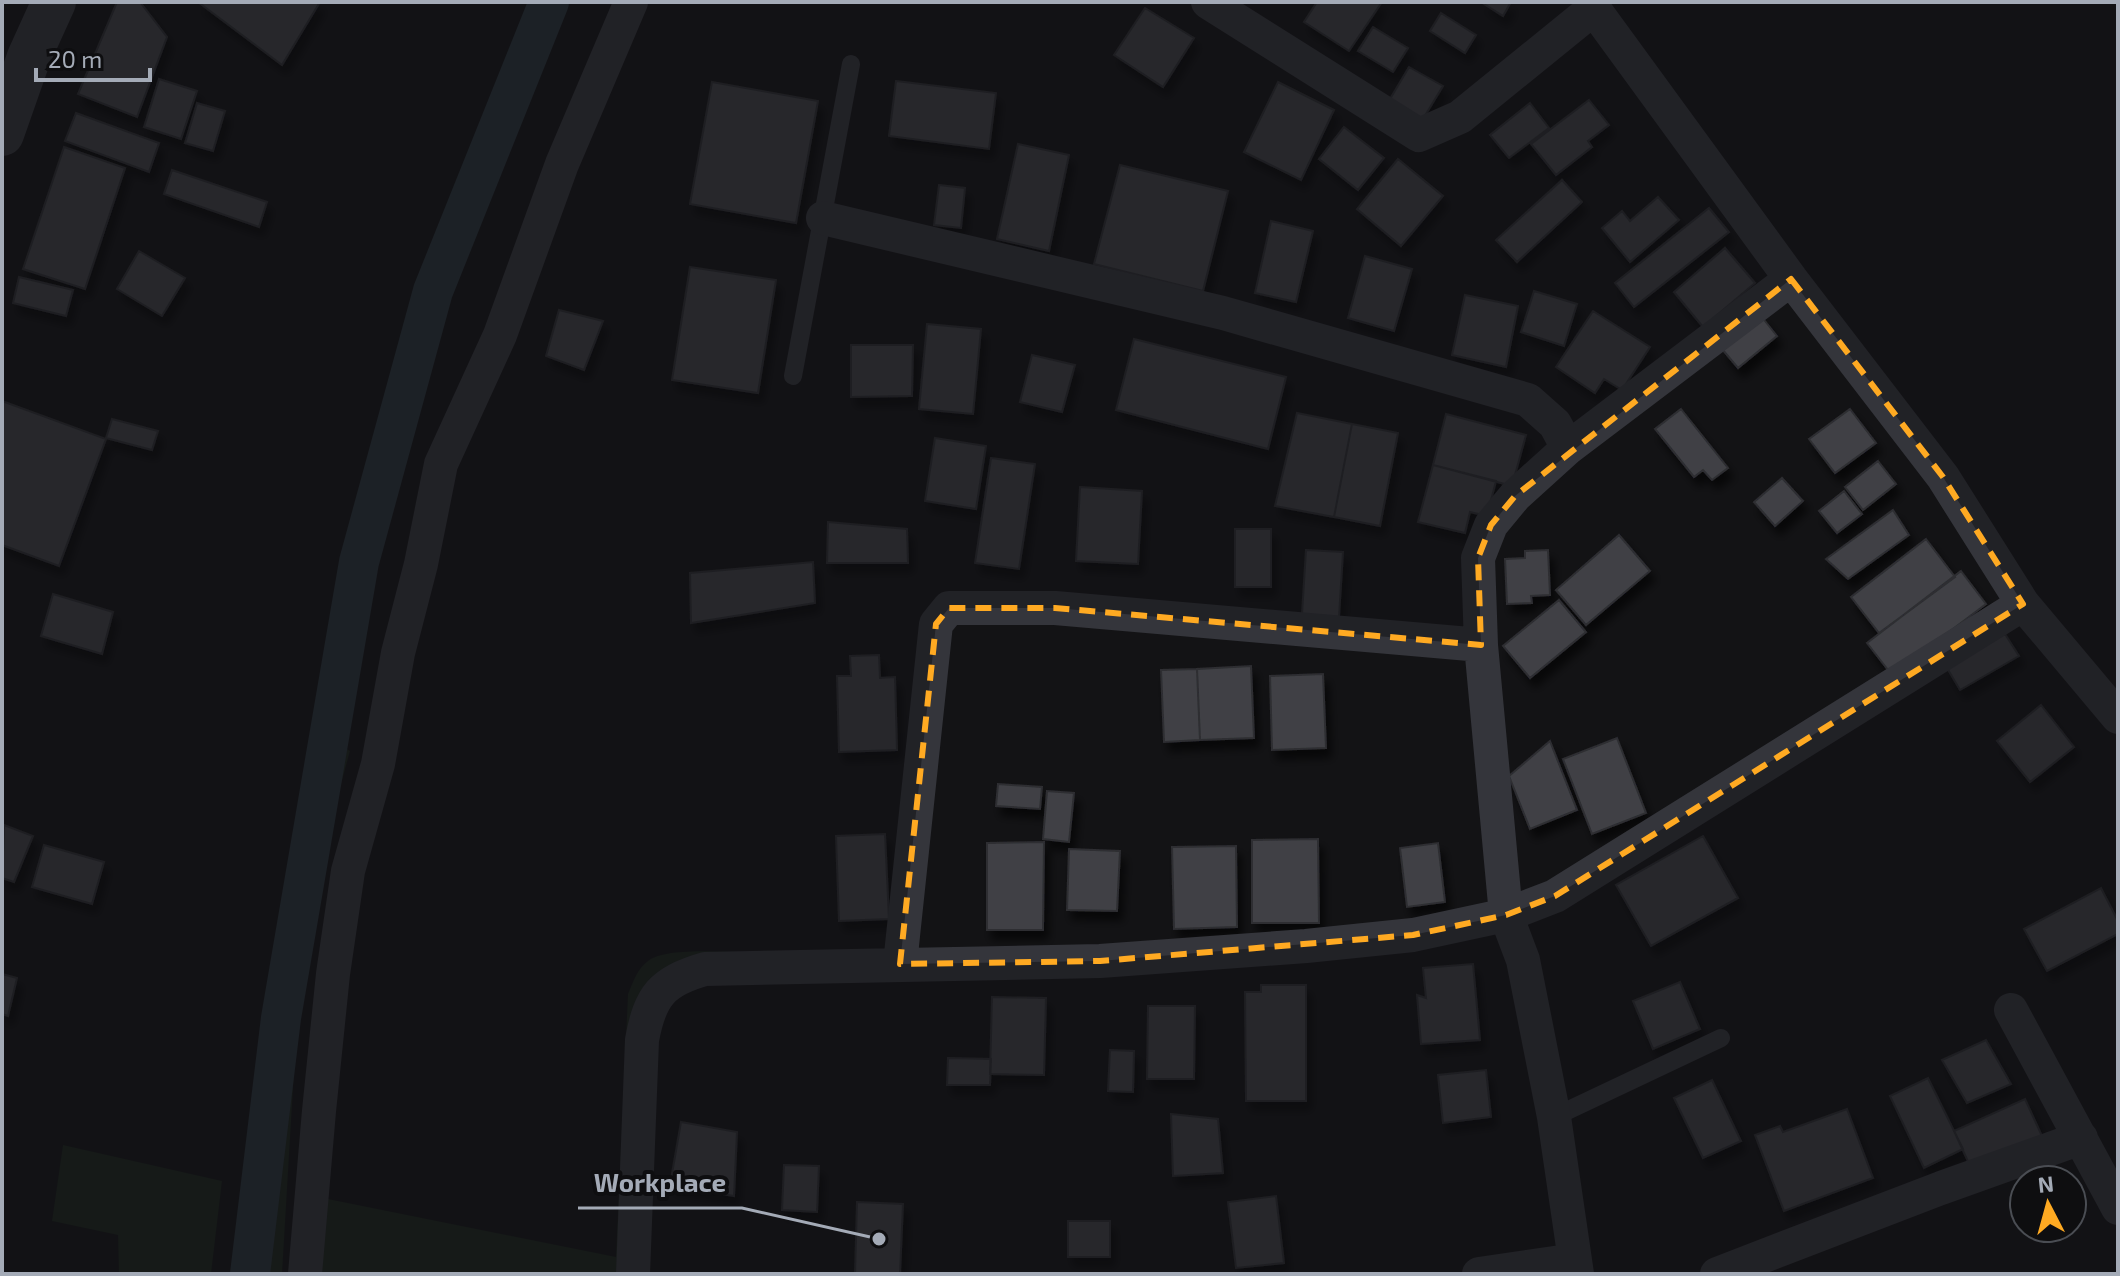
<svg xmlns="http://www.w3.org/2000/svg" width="2120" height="1276" font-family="'Exo 2',sans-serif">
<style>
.green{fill:#1b241c}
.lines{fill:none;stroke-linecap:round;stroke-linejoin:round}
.canal{stroke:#29333a;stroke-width:40}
.building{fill:#3f4145;stroke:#2d2d31;stroke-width:2;filter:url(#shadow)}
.service{stroke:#34353b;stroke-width:18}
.minor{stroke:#34353b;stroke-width:34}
.tertiary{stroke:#34353b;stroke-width:44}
.marked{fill:none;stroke:#fa2;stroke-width:6;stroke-dasharray:16 10;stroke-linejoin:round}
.leader{fill:none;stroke:#a4abb7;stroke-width:3}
.callout-dot{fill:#a4abb7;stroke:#0e0e10;stroke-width:3}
.callout-label{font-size:26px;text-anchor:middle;font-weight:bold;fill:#a4abb7;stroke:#0e0e10;stroke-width:8;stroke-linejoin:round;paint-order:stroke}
</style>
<defs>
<filter id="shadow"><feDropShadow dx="5" dy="9" stdDeviation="4" flood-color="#0009"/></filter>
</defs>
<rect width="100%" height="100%" fill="#131315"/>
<!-- green -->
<path class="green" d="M 318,732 L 350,751 L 318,868 L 296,1037 L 282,1274 L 255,1274 L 263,1124 L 283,948 Z
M 756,952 L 664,971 L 625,1274 L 319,1274 L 323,1198 L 616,1257 L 628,994 C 633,982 637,969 648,961 C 666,946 731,953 756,952 Z
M 63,1145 L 222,1181 L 211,1274 L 119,1274 L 118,1235 L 52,1221 Z"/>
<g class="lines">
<!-- canal -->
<path class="canal" d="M 250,1274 L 281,1018 L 359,562 L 433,291 L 549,2"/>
</g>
<!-- building -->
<path class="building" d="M 117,2 L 140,2 L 167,37 L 137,117 L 78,94 Z
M 198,2 L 320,2 L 282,65 Z
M 1317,2 L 1382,2 L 1349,51 L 1304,22 Z
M 1481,2 L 1511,2 L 1503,16 Z
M 1145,8 L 1194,38 L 1163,87 L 1114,55 Z
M 1441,13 L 1476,35 L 1465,53 L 1430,31 Z
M 1373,27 L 1408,48 L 1393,72 L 1358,51 Z
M 1409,67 L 1443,86 L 1423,119 L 1390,99 Z
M 159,79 L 197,91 L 181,139 L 144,127 Z
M 896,81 L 996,93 L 989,149 L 889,136 Z
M 712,82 L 818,101 L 796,223 L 690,204 Z
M 1278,82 L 1334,110 L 1301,180 L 1244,152 Z
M 1589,100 L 1609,125 L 1588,141 L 1592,147 L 1556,175 L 1531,144 Z
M 197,103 L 225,111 L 213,151 L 185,143 Z
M 1530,103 L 1549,128 L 1509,158 L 1490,135 Z
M 76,113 L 159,143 L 149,172 L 65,141 Z
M 1344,127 L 1384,158 L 1358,190 L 1319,159 Z
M 1018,144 L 1069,155 L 1049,251 L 997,239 Z
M 64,147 L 125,168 L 85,289 L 23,269 Z
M 1398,159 L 1443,196 L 1401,246 L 1357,209 Z
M 1120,165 L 1228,191 L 1203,291 L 1094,264 Z
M 172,170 L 267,202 L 259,227 L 164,194 Z
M 1562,180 L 1582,202 L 1517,262 L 1496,240 Z
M 939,185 L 965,188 L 961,228 L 934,225 Z
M 1658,197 L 1679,220 L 1630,262 L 1602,228 L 1622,211 L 1630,221 Z
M 1709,208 L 1729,232 L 1634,307 L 1615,283 Z
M 1271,221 L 1313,231 L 1296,302 L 1255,293 Z
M 1725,248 L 1755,283 L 1703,327 L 1674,292 Z
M 139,251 L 185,278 L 162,316 L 117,289 Z
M 1365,256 L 1412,269 L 1394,331 L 1348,318 Z
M 690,267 L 776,280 L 758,393 L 672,380 Z
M 19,277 L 73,290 L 66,316 L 13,303 Z
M 1534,291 L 1577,304 L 1564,346 L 1521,332 Z
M 1465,295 L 1518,306 L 1506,367 L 1452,355 Z
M 559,310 L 603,321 L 584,370 L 546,356 Z
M 1593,311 L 1650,347 L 1622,390 L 1604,379 L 1595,393 L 1556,367 Z
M 1761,316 L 1777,336 L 1738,368 L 1722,349 Z
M 927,324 L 981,329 L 973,414 L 919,409 Z
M 1134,339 L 1286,377 L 1268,449 L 1116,410 Z
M 851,345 L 913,345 L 912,396 L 851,397 Z
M 1032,355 L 1075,365 L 1062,412 L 1020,402 Z
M 2,401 L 106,439 L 59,566 L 2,545 Z
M 1681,409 L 1728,468 L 1712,480 L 1703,470 L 1694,477 L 1655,429 Z
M 1850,409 L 1876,443 L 1835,473 L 1809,439 Z
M 1297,413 L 1352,424 L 1334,517 L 1275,506 Z
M 1446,414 L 1526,435 L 1512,486 L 1433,465 Z
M 112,419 L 158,431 L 152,450 L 106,438 Z
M 1352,424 L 1398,433 L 1380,526 L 1334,517 Z
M 935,438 L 986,446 L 976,509 L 925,501 Z
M 991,458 L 1035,464 L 1019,569 L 975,563 Z
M 1878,461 L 1896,484 L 1863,510 L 1845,487 Z
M 1433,465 L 1496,481 L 1487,516 L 1470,512 L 1465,533 L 1418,522 Z
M 1782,478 L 1803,501 L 1775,526 L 1754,502 Z
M 1080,487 L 1142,491 L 1138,564 L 1076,561 Z
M 1844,491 L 1862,514 L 1837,533 L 1819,511 Z
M 1893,510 L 1909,535 L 1848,579 L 1826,559 Z
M 828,522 L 907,529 L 908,563 L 827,563 Z
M 1235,529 L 1271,529 L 1271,587 L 1235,587 Z
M 1619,535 L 1650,571 L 1586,625 L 1556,590 Z
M 1926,539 L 1955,577 L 1879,633 L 1851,597 Z
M 1306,550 L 1343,552 L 1339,617 L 1302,614 Z
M 1548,550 L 1550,595 L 1531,596 L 1532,603 L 1507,604 L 1505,559 L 1525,558 L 1525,551 Z
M 813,562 L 815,603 L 691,623 L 690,573 Z
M 1961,571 L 1986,604 L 1892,675 L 1867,643 Z
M 53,594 L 113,612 L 102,654 L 41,636 Z
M 1559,600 L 1586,632 L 1530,678 L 1503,646 Z
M 2005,634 L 2019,656 L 1960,690 L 1947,668 Z
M 879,655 L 880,678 L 895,677 L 897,750 L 839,752 L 837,676 L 851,676 L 850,656 Z
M 1251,666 L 1254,738 L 1200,740 L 1197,669 Z
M 1197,669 L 1200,740 L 1164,742 L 1161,670 Z
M 1323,674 L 1326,748 L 1272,750 L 1270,676 Z
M 2041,705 L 2074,747 L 2030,782 L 1997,741 Z
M 1617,738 L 1646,813 L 1592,834 L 1563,759 Z
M 1550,741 L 1577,810 L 1530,829 L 1509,776 Z
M 998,784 L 1042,787 L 1040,809 L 996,806 Z
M 1047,791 L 1074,793 L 1069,842 L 1043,839 Z
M 4,825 L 33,836 L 14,882 L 2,878 Z
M 885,834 L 889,919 L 839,921 L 836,836 Z
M 1703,836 L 1738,898 L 1651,946 L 1616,885 Z
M 1318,839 L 1319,923 L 1252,923 L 1252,840 Z
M 1044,842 L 1043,930 L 987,930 L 987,843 Z
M 1438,843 L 1445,902 L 1407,907 L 1400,848 Z
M 44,845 L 104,862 L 92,904 L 32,887 Z
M 1236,846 L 1237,927 L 1174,929 L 1172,847 Z
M 1069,849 L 1120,851 L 1117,911 L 1067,910 Z
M 2101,888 L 2118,921 L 2118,934 L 2047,971 L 2024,929 Z
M 1473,964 L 1480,1040 L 1421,1044 L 1417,995 L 1426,998 L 1423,968 Z
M 2,974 L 17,978 L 8,1016 L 2,1014 Z
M 1680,982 L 1700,1029 L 1653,1049 L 1633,1001 Z
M 1261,985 L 1306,985 L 1306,1101 L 1246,1101 L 1245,992 L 1261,992 Z
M 992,997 L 1046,998 L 1044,1075 L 990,1074 Z
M 1148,1006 L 1195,1006 L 1194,1079 L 1147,1079 Z
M 1986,1040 L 2011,1084 L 1967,1103 L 1942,1060 Z
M 1110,1050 L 1134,1051 L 1133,1092 L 1108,1091 Z
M 948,1058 L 991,1059 L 990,1085 L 947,1085 Z
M 1486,1070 L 1491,1117 L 1443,1123 L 1438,1075 Z
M 1928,1078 L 1963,1149 L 1924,1168 L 1890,1096 Z
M 1712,1080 L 1741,1141 L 1703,1158 L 1674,1098 Z
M 2025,1099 L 2042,1136 L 1971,1168 L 1954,1131 Z
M 1847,1109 L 1873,1178 L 1784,1211 L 1755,1135 L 1780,1126 L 1783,1132 Z
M 1171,1114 L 1218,1119 L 1223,1173 L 1173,1176 Z
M 681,1122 L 737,1132 L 734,1196 L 670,1185 Z
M 784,1165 L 819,1166 L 817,1212 L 782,1210 Z
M 1276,1196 L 1284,1263 L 1236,1268 L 1228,1202 Z
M 857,1202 L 903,1204 L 900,1274 L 855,1274 Z
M 1068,1221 L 1110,1221 L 1110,1257 L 1068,1257 Z"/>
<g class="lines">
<!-- service -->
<path class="service" d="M 793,376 L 851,64
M 1554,1117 L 1721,1038"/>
<!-- minor -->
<path class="minor" d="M 1208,2 L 1419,135 L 1460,117 L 1593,9
M 1589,2 L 1791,279 L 1943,477 L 2023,604 L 2118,717
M 823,218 L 1223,313 L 1528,400 L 1555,424 L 1568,448 L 1791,279
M 1568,448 L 1515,496 L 1491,525 L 1478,558 L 1481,645 L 1506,915 L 1523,960 L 1554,1117 L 1577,1274
M 900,964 L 936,624 L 949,608 L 1055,608 L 1481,645
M 2011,1010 L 2118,1208
M 305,1274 L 319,1111 L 333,974 L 348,871 L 378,764 L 398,653 L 421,564 L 441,464 L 500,335 L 562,164 L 631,2
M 633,1274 L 642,1040 C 650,996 662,981 705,969 L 1100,961 L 1306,946 L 1413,935 L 1506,915 L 1555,896 L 2023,604
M 1479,1274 L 1575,1260
M 1717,1274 L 1941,1188 L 2081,1138"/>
<!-- tertiary -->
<path class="tertiary" d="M 2,134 L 29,57 L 54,2"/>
</g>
<!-- marked area -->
<path d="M0 0H2120V1276H0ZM 1791,279 L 1943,477 L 2023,604 L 1555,896 L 1506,915 L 1413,935 L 1100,961 L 900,964 L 936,624 L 949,608 L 1055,608 L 1481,645 L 1478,558 L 1491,525 L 1515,496 Z" fill="#131315" fill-opacity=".55" fill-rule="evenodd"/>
<path class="marked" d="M 1791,279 L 1943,477 L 2023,604 L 1555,896 L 1506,915 L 1413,935 L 1100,961 L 900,964 L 936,624 L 949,608 L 1055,608 L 1481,645 L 1478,558 L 1491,525 L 1515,496 Z"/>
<!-- callouts -->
<path class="leader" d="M879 1239L742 1208H578"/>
<circle class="callout-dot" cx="879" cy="1239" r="8"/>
<g class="callout-label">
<text x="660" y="1192">Workplace</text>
</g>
<!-- border -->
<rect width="2120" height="1276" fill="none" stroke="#a4abb7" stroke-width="8"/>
<!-- north arrow -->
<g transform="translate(2048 1204) rotate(354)"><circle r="38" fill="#0e0e10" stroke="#4a4d53" stroke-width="2"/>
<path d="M0-6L14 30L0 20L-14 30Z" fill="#ffaa22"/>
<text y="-12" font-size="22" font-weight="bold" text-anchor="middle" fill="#a4abb7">N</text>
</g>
<!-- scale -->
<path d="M36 68v12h114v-12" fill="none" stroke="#a4abb7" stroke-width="4"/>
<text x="48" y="68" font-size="24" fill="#a4abb7" stroke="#0e0e10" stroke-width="6" paint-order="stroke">20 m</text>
</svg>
